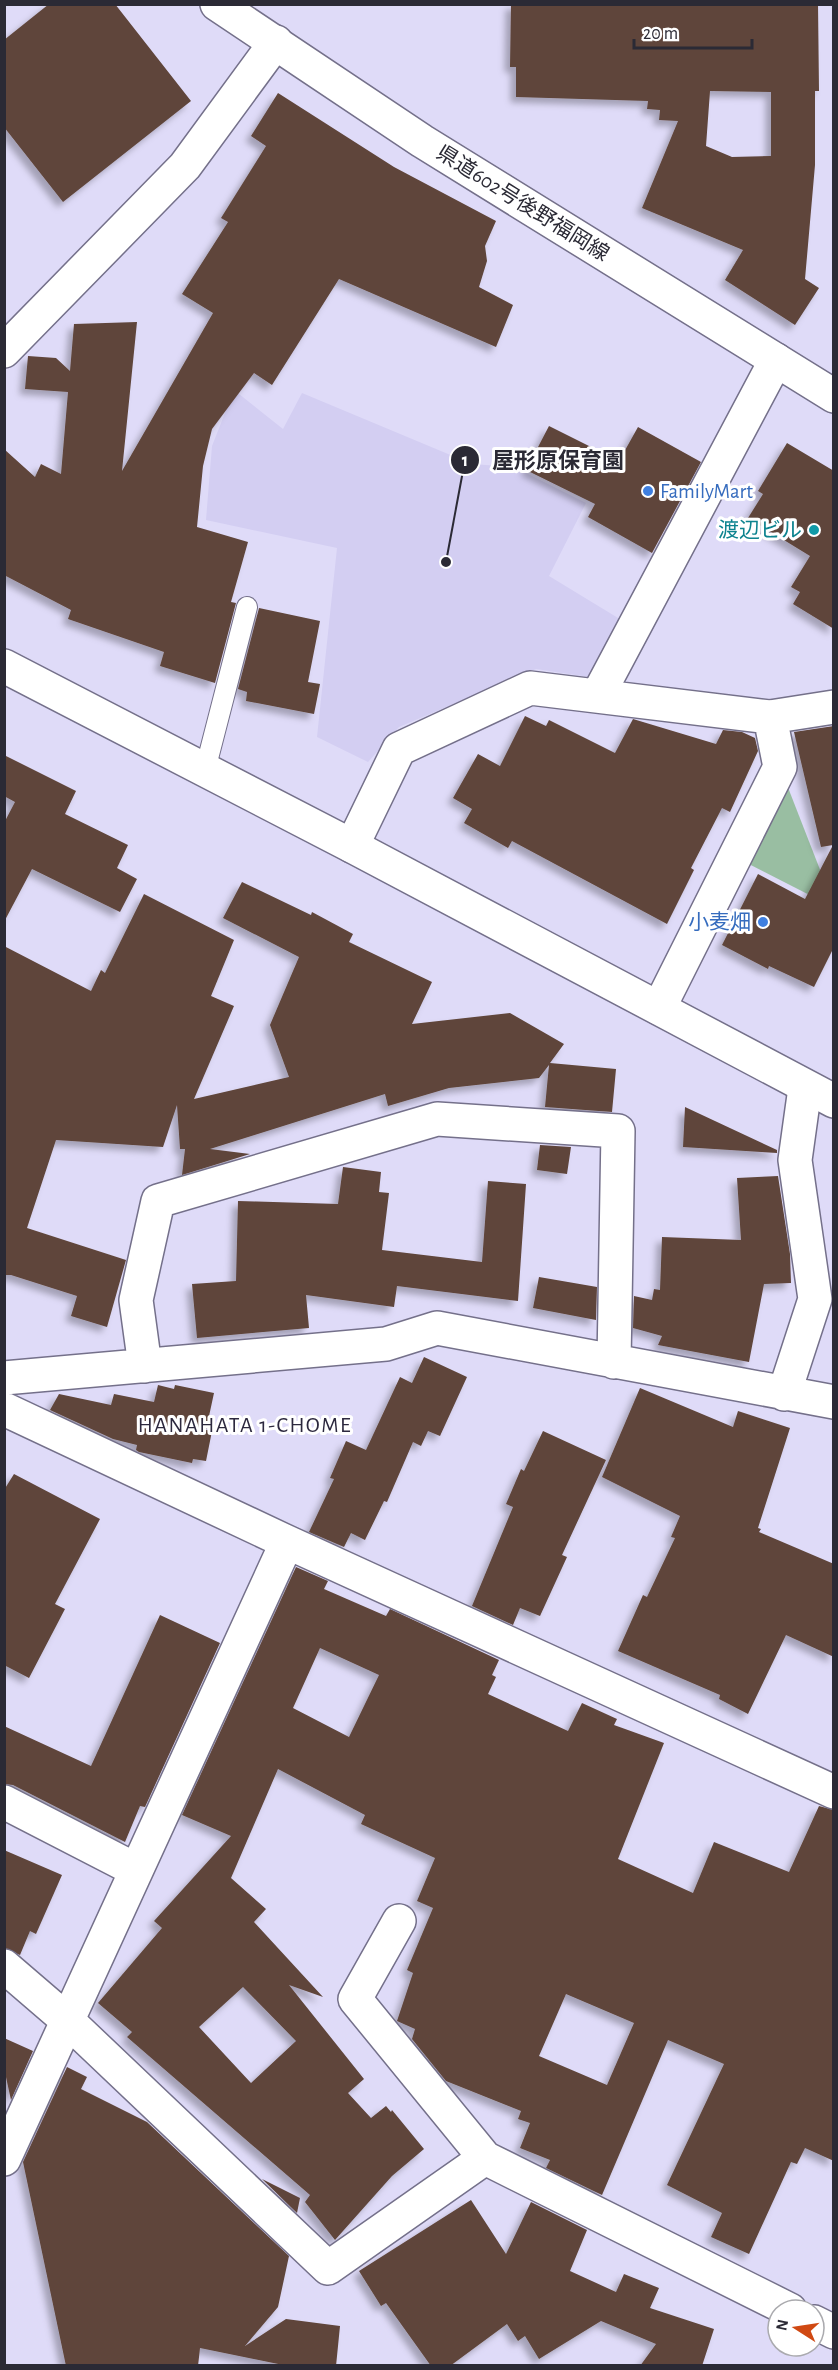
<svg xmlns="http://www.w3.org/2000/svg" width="838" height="2370" font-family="'Alegreya Sans','Noto Sans JP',sans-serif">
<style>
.built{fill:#d3cef2}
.green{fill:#99bea2}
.building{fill:#5f453a;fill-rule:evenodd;filter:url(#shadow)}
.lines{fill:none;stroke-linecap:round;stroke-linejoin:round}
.service-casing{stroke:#74708a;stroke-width:22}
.minor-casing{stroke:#74708a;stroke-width:36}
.tertiary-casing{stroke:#74708a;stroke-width:36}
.secondary-casing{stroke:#74708a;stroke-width:36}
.service{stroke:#fff;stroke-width:20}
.minor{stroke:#fff;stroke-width:33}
.tertiary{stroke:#fff;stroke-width:33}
.secondary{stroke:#fff;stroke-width:33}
.shop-dot{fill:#3f7fe0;stroke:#fff;stroke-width:2}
.culture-dot{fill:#0f9aa8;stroke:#fff;stroke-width:2}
.labels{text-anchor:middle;stroke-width:6;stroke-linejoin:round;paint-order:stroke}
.street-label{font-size:21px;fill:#2b2a35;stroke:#fff}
.shop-label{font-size:21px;fill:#366cbe;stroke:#fff;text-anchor:start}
.culture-label{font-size:21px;fill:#0d838f;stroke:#fff;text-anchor:end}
.neighbourhood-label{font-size:22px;letter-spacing:1.5px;fill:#2c283e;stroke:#fff}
.leader{fill:none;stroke:#2b2a35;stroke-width:2}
.callout-dot{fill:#2b2a35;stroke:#fff;stroke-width:2}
.mark-label{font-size:18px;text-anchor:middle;font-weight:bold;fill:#fff}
.callout-label{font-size:22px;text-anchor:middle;font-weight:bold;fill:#2b2a35;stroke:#fff;stroke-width:6;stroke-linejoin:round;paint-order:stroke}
</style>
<defs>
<filter id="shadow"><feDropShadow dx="-5.5" dy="5.5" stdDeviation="3" flood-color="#0004"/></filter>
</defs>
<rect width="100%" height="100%" fill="#dfdbf8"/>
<!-- built -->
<path class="built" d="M 234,390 L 283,429 L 302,393 L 472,464 L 514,467 L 586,503 L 549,576 L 623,621 L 589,677 L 536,669 L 399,727 L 368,762 L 317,737 L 337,548 L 206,520 L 212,446 Z"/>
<!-- green -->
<path class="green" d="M 780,767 L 833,903 L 833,907 L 735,857 Z"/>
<!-- building -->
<path class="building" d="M 49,4 L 115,4 L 191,101 L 63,202 L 4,127 L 4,40 Z
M 511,4 L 818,4 L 819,91 L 815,91 L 815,165 L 805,279 L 819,288 L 795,325 L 725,280 L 743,250 L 642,208 L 678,121 L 659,120 L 660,110 L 647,109 L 648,101 L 516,97 L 516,67 L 510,67 ZM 710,91 L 771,92 L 771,156 L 732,157 L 706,146 Z
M 278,93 L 394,167 L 496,221 L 485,246 L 487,261 L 479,287 L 513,305 L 496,347 L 339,279 L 272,385 L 254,373 L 212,429 L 203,466 L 197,527 L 248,542 L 231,602 L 236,603 L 215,683 L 160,666 L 164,652 L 68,619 L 71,610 L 4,575 L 4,449 L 35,477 L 41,464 L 61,474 L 68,392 L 25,389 L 28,356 L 56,358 L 70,371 L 74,324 L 137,322 L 122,471 L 213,313 L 182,294 L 228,222 L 221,218 L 266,146 L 251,136 Z
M 549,426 L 619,461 L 638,427 L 701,462 L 652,553 L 588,517 L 595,504 L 526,470 Z
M 787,443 L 834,471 L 834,629 L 793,604 L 800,592 L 791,587 L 810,556 L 748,518 L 763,494 L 758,491 Z
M 259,608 L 320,621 L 308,682 L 320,684 L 314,714 L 246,701 L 247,692 L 238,689 Z
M 525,716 L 546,726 L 549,720 L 615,753 L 633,719 L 716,744 L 723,730 L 742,732 L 755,738 L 758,751 L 730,812 L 722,808 L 691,868 L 694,870 L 667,924 L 512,841 L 508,848 L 464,823 L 472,809 L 453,798 L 478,754 L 500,766 Z
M 834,726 L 834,947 L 814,987 L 769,966 L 768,969 L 722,945 L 758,874 L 805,899 L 833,845 L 821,847 L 794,732 Z
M 4,755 L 76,791 L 65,814 L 128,845 L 117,868 L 137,879 L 120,912 L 32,869 L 4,922 L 4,823 L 15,802 L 4,796 Z
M 242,882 L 311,915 L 312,912 L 353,934 L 349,942 L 432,982 L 412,1024 L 510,1013 L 564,1044 L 550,1063 L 616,1069 L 612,1112 L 545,1107 L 549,1065 L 539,1078 L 449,1088 L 388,1106 L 385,1094 L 210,1149 L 250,1154 L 182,1175 L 185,1149 L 180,1149 L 177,1105 L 163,1147 L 56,1140 L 27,1228 L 126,1260 L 107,1327 L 71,1316 L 77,1296 L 11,1275 L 4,1275 L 4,946 L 91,991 L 101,970 L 105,973 L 144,894 L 234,940 L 211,996 L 234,1006 L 194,1099 L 289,1077 L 270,1025 L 299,957 L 223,918 Z
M 685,1107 L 777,1150 L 777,1153 L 683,1147 Z
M 540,1145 L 571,1147 L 567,1174 L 537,1170 Z
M 343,1167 L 381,1172 L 379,1192 L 389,1193 L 382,1250 L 482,1262 L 488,1181 L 526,1184 L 518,1301 L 397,1286 L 394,1307 L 306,1295 L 309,1328 L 197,1338 L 192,1284 L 236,1281 L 238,1201 L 338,1204 Z
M 778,1176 L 790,1254 L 791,1283 L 764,1284 L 749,1362 L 658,1345 L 662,1336 L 633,1328 L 634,1296 L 652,1300 L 654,1289 L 660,1290 L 662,1237 L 741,1240 L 737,1178 Z
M 539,1277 L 597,1287 L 596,1320 L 533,1308 Z
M 424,1357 L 467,1377 L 440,1436 L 428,1431 L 421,1446 L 413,1442 L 387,1502 L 384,1501 L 365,1540 L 351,1533 L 344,1547 L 309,1532 L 334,1479 L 330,1478 L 346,1441 L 366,1450 L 400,1377 L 412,1383 Z
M 158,1385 L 174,1389 L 175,1385 L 214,1393 L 206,1430 L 212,1431 L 206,1461 L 193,1459 L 192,1463 L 139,1452 L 136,1450 L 137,1445 L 113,1439 L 50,1410 L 59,1394 L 111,1405 L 114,1394 L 154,1402 Z
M 640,1388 L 733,1427 L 738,1411 L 790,1428 L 758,1528 L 761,1529 L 759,1532 L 834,1564 L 834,1657 L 786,1635 L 748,1714 L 719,1699 L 720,1695 L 618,1651 L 643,1595 L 647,1597 L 675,1538 L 671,1537 L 680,1516 L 602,1477 Z
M 543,1431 L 606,1460 L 562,1555 L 567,1557 L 540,1616 L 520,1608 L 513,1625 L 472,1606 L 513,1507 L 506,1504 L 521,1469 L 524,1471 Z
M 14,1474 L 100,1519 L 55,1604 L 65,1609 L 29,1678 L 4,1665 L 4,1490 Z
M 296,1567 L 328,1581 L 324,1589 L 386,1616 L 390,1609 L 499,1660 L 492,1675 L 496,1677 L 488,1694 L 568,1731 L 582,1703 L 617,1719 L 614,1725 L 664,1743 L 618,1859 L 693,1893 L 714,1842 L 789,1872 L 819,1806 L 834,1810 L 834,2161 L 805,2148 L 797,2164 L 791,2162 L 749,2254 L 711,2237 L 722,2213 L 667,2185 L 724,2064 L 668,2040 L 602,2195 L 546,2168 L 550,2160 L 520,2148 L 530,2123 L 518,2119 L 521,2111 L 446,2081 L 412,2039 L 415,2029 L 397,2021 L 413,1973 L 407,1970 L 433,1908 L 417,1901 L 435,1858 L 361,1824 L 365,1815 L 278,1769 L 231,1878 L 266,1909 L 254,1922 L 323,1997 L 289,1985 L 364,2079 L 348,2093 L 371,2118 L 386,2106 L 391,2112 L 392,2110 L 424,2149 L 392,2176 L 335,2240 L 305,2202 L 310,2195 L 127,2037 L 132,2032 L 98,2003 L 162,1928 L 154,1921 L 231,1836 L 182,1815 ZM 320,1648 L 379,1675 L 349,1737 L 293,1708 ZM 243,1987 L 296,2041 L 251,2083 L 199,2027 ZM 566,1994 L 634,2023 L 607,2085 L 539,2056 Z
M 160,1615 L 220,1643 L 145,1807 L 140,1806 L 125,1842 L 13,1785 L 4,1784 L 4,1726 L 91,1766 Z
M 4,1850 L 62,1875 L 36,1934 L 30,1931 L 20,1955 L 4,1948 Z
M 4,2038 L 33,2051 L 11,2100 L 4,2068 Z
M 67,2067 L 87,2077 L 81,2089 L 147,2122 L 289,2256 L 278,2307 L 245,2346 L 286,2319 L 340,2326 L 336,2366 L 288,2366 L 200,2348 L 198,2366 L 66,2366 L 23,2162 Z
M 262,2179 L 300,2198 L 297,2213 Z
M 471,2200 L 506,2254 L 531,2202 L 587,2230 L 570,2271 L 616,2292 L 624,2274 L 659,2288 L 650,2308 L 714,2329 L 702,2366 L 640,2366 L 656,2344 L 601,2321 L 539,2359 L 525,2336 L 518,2341 L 507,2324 L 450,2366 L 431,2366 L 386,2303 L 381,2306 L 359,2271 Z"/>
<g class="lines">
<!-- service casing -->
<g class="service-casing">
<path id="service" d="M 205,770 L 247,607"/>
</g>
<!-- minor casing -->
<g class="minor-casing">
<path id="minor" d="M 4,351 L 185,166 L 276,42
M 598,695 L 776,360
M 352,846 L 399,749 L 530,688 L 770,717
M 659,1008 L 780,767 L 770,717 L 834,707
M 145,1366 L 136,1300 L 158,1201 L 437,1119 L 618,1131 L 614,1362
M 4,1378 L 386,1344 L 437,1328 L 834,1402
M 784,1394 L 815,1299 L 795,1160 L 805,1088
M 4,1409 L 287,1542 L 834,1792
M 4,1802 L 136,1870
M 399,1921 L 355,1999 L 485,2158 L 790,2310
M 4,1966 L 68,2021 L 328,2268 L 485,2158
M 4,2159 L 287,1542
M 814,2322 L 834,2332"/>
</g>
<!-- tertiary casing -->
<g class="tertiary-casing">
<path id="tertiary" d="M 4,666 L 352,846 L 834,1101"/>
</g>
<!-- secondary casing -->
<g class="secondary-casing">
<path id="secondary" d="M 217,4 L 422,141 L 834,396"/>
</g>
<!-- service -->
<use href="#service" class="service"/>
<!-- minor -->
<use href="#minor" class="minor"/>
<!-- tertiary -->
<use href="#tertiary" class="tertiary"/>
<!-- secondary -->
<use href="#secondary" class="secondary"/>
</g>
<!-- markers -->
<g class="shop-dot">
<circle cx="648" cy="491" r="6"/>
<circle cx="763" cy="922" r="6"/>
</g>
<circle class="culture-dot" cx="814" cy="530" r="6"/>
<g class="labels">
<!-- street labels -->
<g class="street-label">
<text transform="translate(523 203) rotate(32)" y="7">県道602号後野福岡線</text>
</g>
<!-- shop labels -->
<g class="shop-label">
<text x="660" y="498">FamilyMart</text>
<text x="751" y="929" text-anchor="end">小麦畑</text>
</g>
<!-- culture labels -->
<g class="culture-label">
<text x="802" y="537">渡辺ビル</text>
</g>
<!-- neighbourhood labels -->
<g class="neighbourhood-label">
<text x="245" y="1432">HANAHATA 1-CHOME</text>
</g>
</g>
<!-- callouts -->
<path class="leader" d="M446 562L465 460"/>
<g class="callout-dot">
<circle cx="446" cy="562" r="6"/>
<circle cx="465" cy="460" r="15"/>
</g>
<g class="mark-label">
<text x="465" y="466">1</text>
</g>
<g class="callout-label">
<text x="558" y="468">屋形原保育園</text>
</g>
<!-- border -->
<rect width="838" height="2370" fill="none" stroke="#2b2a35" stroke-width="12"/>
<!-- north arrow -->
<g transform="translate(796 2328) rotate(282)"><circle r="28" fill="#ffffff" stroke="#aaaaae" stroke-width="1.5"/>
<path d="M0-4.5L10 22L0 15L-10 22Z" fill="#d04913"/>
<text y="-9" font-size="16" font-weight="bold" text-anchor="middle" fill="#2b2a35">N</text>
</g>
<!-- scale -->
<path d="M634 39v9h118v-9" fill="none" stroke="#2b2a35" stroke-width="3"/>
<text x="643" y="39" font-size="18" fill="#2b2a35" stroke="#ffffff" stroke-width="4.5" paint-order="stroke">20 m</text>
</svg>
